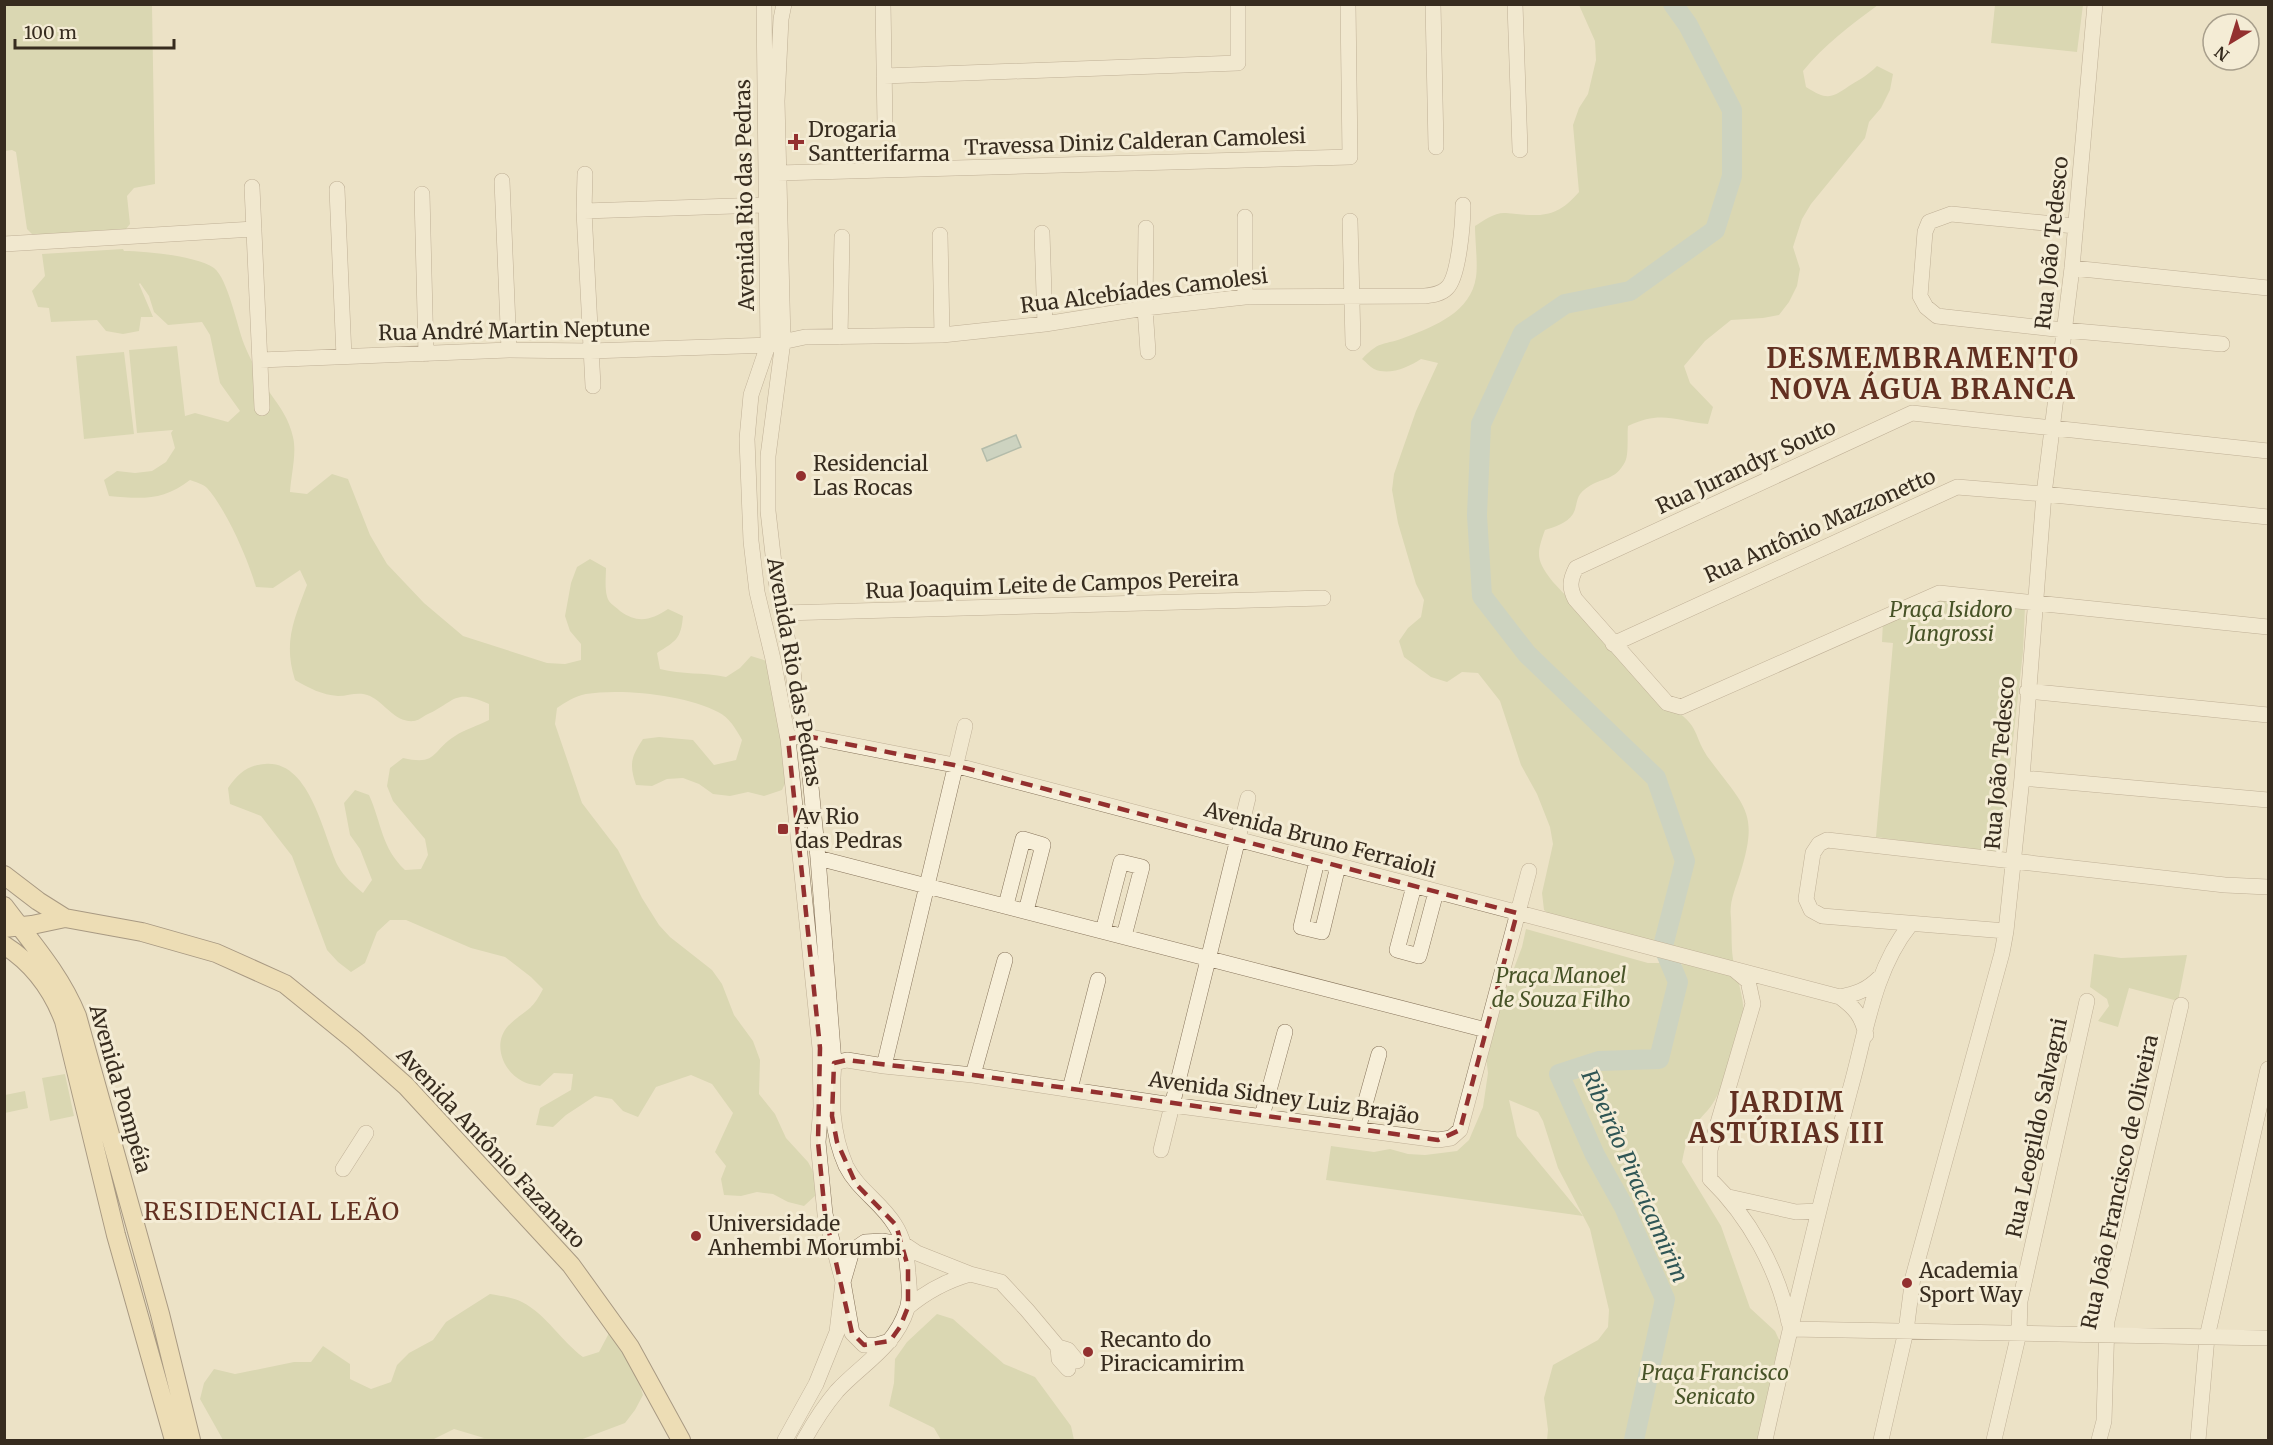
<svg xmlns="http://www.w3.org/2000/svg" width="2273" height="1445" font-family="Merriweather,serif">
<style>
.green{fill:#c3ca9a}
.water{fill:#a7c0b9;stroke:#6e8e87;stroke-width:1.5}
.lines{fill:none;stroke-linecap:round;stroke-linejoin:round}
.river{stroke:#a7c0b9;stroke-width:20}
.minor-casing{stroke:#87745c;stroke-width:16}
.major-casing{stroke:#554230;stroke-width:20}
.minor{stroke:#f7efd9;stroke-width:15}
.major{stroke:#edd79f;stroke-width:18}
.marked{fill:none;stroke:#93302f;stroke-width:4.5;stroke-dasharray:12 8;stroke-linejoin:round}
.poi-dot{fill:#93302f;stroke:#f4ecd5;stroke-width:2}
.labels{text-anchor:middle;stroke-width:6;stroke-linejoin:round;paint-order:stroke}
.poi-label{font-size:21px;fill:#372c1f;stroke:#f4ecd5;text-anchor:start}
.street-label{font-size:21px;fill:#372c1f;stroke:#f4ecd5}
.park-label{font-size:21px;font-style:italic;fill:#475327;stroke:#f4ecd5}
.water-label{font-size:22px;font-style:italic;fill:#2f5655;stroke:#f4ecd5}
.quarter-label{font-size:24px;letter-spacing:1.5px;fill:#623021;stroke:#f4ecd5}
.district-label{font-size:27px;font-weight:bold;letter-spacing:1.5px;fill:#623021;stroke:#f4ecd5}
</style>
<rect width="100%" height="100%" fill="#ece2c6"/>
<!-- green -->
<path class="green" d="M 5,5 L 152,5 L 155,184 L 134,188 L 127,196 L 130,224 L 126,229 L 33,235 L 27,229 L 16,152 L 12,150 L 5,151 Z
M 1579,5 L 1878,5 C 1851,25 1824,45 1803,71 L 1806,87 C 1827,100 1830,99 1849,86 C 1859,80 1868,75 1877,66 L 1893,74 L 1890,90 L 1881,108 L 1869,122 L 1865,138 L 1811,204 L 1802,219 L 1793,247 L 1800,269 L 1797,286 L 1789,302 L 1779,315 L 1763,318 L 1731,320 L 1705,341 L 1684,366 L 1690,383 L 1713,407 L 1708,424 C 1674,421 1662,410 1628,426 C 1627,435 1629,455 1625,462 C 1615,481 1603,477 1588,487 C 1574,496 1579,503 1573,514 C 1567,523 1555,527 1545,530 C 1536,555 1536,560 1553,582 L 1670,707 C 1702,726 1692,736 1710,760 C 1746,808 1759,813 1740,874 C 1735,890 1729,902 1731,918 C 1732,932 1731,946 1733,959 C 1737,979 1747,1006 1743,1026 C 1741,1041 1722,1090 1713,1103 C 1707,1113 1696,1121 1691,1131 C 1686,1141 1684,1152 1682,1162 L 1721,1226 L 1750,1308 L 1775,1331 L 1782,1346 L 1770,1440 L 1547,1440 L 1548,1430 L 1544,1398 L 1553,1365 L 1598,1340 L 1608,1327 L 1609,1310 L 1590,1229 L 1558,1168 L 1543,1121 L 1538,1112 L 1509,1100 L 1517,1136 L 1583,1216 L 1326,1180 L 1331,1146 L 1374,1152 L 1390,1149 L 1408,1154 L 1425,1155 L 1457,1151 L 1469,1140 L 1483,1107 L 1488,1073 L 1486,1057 L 1505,992 L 1522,947 L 1526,929 L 1648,963 L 1664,963 L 1681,967 L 1685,952 L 1557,920 L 1544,910 L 1542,893 L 1553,844 L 1550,827 L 1537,794 L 1521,765 L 1500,701 L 1478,673 L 1462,672 L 1447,682 L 1431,677 L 1404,657 L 1399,641 L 1408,628 L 1421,617 L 1424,600 L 1416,584 L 1398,523 L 1392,490 L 1394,474 L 1416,411 L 1438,363 L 1421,359 C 1409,367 1389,376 1374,369 C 1370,367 1366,362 1362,359 C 1381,339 1384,346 1406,337 C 1435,326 1471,312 1476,277 C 1478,264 1475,240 1475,226 C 1484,220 1495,212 1506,213 C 1539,216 1555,220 1579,192 L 1573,125 L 1579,108 L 1588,94 L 1596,60 L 1595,41 Z
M 1995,5 L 2083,5 L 2077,52 L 1991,43 Z
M 123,249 L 124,251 C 145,251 197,256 214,268 C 228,279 237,326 244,344 C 251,361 260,378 270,393 C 280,407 289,419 293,437 C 297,453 291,475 290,492 L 307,494 L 332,474 L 348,479 L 370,535 L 387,564 L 424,603 L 463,636 L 547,663 L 565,664 L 581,660 L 581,644 L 570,631 L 565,616 L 571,583 L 577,567 L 590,559 L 606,568 C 606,577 604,593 609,601 C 611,604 617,608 620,611 C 638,624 651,620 668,609 L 683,616 C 681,639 676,641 657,653 L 660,669 C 682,675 704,672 726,677 L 740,668 L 751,656 L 767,661 L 780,710 L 778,727 L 789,775 L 782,790 L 764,796 L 748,792 L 730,796 L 713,794 L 699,784 L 683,778 L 667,779 L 652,786 L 636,785 C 629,764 631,757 643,739 L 659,737 L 693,740 L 714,765 L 736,760 L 742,740 C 736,729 729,717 718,712 C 687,695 621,688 586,694 C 575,696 566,702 557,708 L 555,724 L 582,803 L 618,850 L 642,898 L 659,925 L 670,937 L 712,970 L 722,984 L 734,1015 L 753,1041 L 760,1060 L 759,1094 L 775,1114 L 786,1138 L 808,1162 L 816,1177 L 816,1195 L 804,1206 L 788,1202 L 773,1194 L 757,1192 L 741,1196 L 724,1195 L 721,1179 L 726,1166 L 715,1152 L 733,1113 L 712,1084 L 691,1075 L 656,1087 L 638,1117 L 623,1111 L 612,1099 L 595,1096 L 566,1115 L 553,1127 L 536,1125 L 540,1108 L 571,1090 L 573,1074 L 554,1073 L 540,1086 C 535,1085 527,1084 522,1081 C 503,1071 492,1044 508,1026 C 524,1010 531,1013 543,989 L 531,977 L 505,957 L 471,948 L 406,920 L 390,920 L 377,932 L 365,963 L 351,972 L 338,962 L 327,950 L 292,856 L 261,816 L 230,804 L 228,788 C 238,774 247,765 265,764 C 310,760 323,835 338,866 C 344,877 354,885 363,893 L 372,880 L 360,849 L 350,835 L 344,803 L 355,790 L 369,795 C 382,824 381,847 405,870 L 421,869 L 428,855 L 425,839 L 393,801 L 387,786 L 390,768 L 403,758 C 438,766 431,751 455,736 C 465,729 478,726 489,720 L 489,704 C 454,688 456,701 426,715 C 423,717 417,721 414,721 C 395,723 385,703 370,696 C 358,691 350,696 338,696 C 322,695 309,688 295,680 C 283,642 294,620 307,585 L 300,570 L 273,588 L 256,587 C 248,559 226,509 207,488 C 203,484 195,482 190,480 C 163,501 142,499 109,496 L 104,480 L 117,471 L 135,473 L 152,471 L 166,462 L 175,448 L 171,433 L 173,430 L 137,433 L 129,350 L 177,346 L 185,416 L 195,413 L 228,422 L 240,411 L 220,383 L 210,335 L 202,322 L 168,325 L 154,312 L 149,296 L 140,283 L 139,284 L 153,317 L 141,317 L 139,331 L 123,334 L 106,331 L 97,320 L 51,322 L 49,308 L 38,307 L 32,291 L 45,276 L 42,254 Z
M 124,352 L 134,434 L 84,439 L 76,356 Z
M 1939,597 L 2025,606 L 2023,652 L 2000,854 L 1876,837 L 1893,643 L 1882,642 L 1883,621 Z
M 2094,954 L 2121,958 L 2187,955 L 2178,1001 L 2129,988 L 2118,1027 L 2098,1021 L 2109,1006 L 2107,999 L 2090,987 Z
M 65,1074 L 74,1116 L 50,1121 L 42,1078 Z
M 25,1091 L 28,1108 L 5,1113 L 5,1095 Z
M 490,1294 C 500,1296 513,1297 522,1302 C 547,1315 561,1341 583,1357 L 599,1352 L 608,1335 L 608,1331 L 637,1376 L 643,1395 L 635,1410 L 625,1423 L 580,1440 L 463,1440 L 484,1438 L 454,1429 L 432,1440 L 223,1440 L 200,1399 L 204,1383 L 214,1369 L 235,1374 L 294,1362 L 311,1362 L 323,1346 L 350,1364 L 350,1379 L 371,1389 L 391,1382 L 397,1365 L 409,1353 L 433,1340 L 446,1322 Z
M 937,1314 L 953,1319 L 1004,1364 L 1035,1377 L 1071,1426 L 1074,1440 L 941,1440 L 934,1428 L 889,1406 L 894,1383 L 895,1359 L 907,1342 Z"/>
<!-- water -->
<path class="water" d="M 1016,435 L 1021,447 L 987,461 L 982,449 Z"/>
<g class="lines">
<!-- river -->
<path class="river" d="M 1634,1440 L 1665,1299 L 1624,1207 L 1595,1155 L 1559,1074 L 1599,1061 L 1659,1059 L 1678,982 L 1663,946 L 1685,861 L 1656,778 L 1527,654 L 1482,596 L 1477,515 L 1481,424 L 1523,333 L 1565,304 L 1630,291 L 1715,230 L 1732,176 L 1732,110 L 1688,25 L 1673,4"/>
<!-- minor casing -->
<g class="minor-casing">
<path id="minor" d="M 764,4 L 768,345 L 751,395 L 747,439 L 751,541 L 757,592 L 773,659 L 788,739 L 820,1048 L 821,1107 L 818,1142 L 825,1214 L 843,1282 L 837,1332 L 816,1384 L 785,1440
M 784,4 L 781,19 L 777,101 L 783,341 L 768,456 L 768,511 L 776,581 L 792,662 L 796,698 L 806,736 L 818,858 L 834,1063 C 831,1099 831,1132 846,1166 C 858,1190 881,1202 895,1225 C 904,1239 907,1256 908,1273 C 909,1284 911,1298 907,1309 C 895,1347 862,1364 837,1391 C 825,1405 813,1424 804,1440
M 883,4 L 885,125
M 1433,4 L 1436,147
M 1515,4 L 1520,150
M 884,76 L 1238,63 L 1238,4
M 778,173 L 1350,157 L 1348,4
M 585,174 L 584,211 L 593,386
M 502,181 L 509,350
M 252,187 L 262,408
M 337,189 L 344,357
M 422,194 L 426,354
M 584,211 L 766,205 L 772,209 L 772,212
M 1350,221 L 1353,343
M 2075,226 L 1951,214 L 1929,222 L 1925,232 L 1920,296 L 1926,307 L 1937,316 L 2064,330 L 2222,344
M 1146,228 L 1145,308 L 1148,352
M 1042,233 L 1045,324
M 940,235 L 942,335
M 4,244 L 254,229
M 2072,268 L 2268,288
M 1245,297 L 1245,217
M 840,337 L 842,237
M 260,360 L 509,350 L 590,351 L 768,345 L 805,337 L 942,335 L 1045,324 L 1145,308 L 1245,297 L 1425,296 C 1433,295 1441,294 1447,288 C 1459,277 1463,222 1463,205
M 2268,451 L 1912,413 L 1576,568 C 1570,580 1569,587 1575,599 L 1667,703 L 1681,707 L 1939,593 L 2268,627
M 783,613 L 1323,598
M 1613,644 L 1957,487 L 2044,494 L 2268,517
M 2027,691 L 2268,715
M 798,737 L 806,736 L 954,765 L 1840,997 C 1855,1008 1862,1016 1866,1035
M 2022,778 L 2268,800
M 818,858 L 1486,1030
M 1317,861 L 1301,927 L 1322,932 L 1338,866
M 1414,886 L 1397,950 L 1419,956 L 1436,892
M 1006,905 L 1023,839 L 1043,845 L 1026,911
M 1103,931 L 1121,862 L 1142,867 L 1124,936
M 2006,931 L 1822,916 L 1811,910 L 1806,899 L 1813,853 L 1819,844 L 1827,840 L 2225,885 L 2268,887
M 1736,971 L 1748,981 L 1753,1004 L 1710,1150 L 1710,1179 C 1749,1217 1778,1269 1789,1323
M 1840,997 C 1856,994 1867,990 1879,978
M 834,1063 L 847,1060 L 884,1066 L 973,1075 L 1172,1105 L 1438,1140 L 1451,1138 L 1460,1130 L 1529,871
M 884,1066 L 965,726
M 973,1075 L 1005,960
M 1070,1089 L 1098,980
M 1262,1116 L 1285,1032
M 1358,1129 L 1379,1054
M 1161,1150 L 1248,798
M 343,1169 L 366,1133
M 1729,1197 L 1796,1212 L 1818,1211
M 908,1307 C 927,1291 946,1281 970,1274
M 1790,1329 L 2268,1338
M 890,1341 L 877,1345 L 864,1345 L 852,1333 L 843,1282 L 852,1251 L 865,1242 L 882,1241 L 905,1245 L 917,1253 L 970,1274 L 1001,1282 L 1027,1310 L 1058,1347
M 1068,1369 L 1059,1359 L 1058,1347 L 1068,1350 L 1077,1361
M 1765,1440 C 1791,1323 1819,1207 1850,1090 C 1866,1034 1873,971 1910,925
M 1881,1440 L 1906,1331 L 1913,1277 L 2002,953 L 2006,931 L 2022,778 L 2044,494 L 2072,268 L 2095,4
M 1994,1440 L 2019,1333 L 2020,1301 L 2087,1001
M 2099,1440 L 2104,1421 L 2107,1321 L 2181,1005
M 2198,1440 L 2207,1337 L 2268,1069"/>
</g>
<!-- major casing -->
<g class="major-casing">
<path id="major" d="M 4,875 L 38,901 L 65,918 L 142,932 L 216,953 L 285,984 L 354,1040 L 406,1086 L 571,1265 L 630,1347 L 681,1440
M 4,906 C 31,942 60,974 77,1016 L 160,1314 L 191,1440
M 4,928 L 32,925 L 65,918
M 4,945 C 34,964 52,989 64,1021 L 116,1235 L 174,1440"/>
</g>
<!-- minor -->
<use href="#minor" class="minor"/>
<!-- major -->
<use href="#major" class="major"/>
</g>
<!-- marked area -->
<path d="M0 0H2273V1445H0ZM 806,736 L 954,765 L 1517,913 L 1460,1130 L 1438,1140 L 973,1075 L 847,1060 L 834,1063 L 832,1116 L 837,1142 L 856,1184 L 896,1225 L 908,1267 L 908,1307 L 900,1327 L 890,1341 L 864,1345 L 852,1333 L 825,1214 L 818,1142 L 820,1048 L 788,739 Z" fill="#ece2c6" fill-opacity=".55" fill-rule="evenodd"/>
<path class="marked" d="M 806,736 L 954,765 L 1517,913 L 1460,1130 L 1438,1140 L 973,1075 L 847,1060 L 834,1063 L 832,1116 L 837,1142 L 856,1184 L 896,1225 L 908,1267 L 908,1307 L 900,1327 L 890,1341 L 864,1345 L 852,1333 L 825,1214 L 818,1142 L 820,1048 L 788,739 Z"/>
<!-- markers -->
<g class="poi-dot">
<path d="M793 133h6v6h6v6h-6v6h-6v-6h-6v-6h6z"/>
<circle cx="801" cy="476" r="6"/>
<rect x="777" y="823" width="12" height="12" rx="3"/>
<circle cx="696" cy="1236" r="6"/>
<circle cx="1907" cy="1283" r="6"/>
<circle cx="1088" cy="1352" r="6"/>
</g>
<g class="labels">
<!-- poi labels -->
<g class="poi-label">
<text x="808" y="137">Drogaria<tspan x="808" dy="24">Santterifarma</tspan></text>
<text x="813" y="471">Residencial<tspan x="813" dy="24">Las Rocas</tspan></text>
<text x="795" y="824">Av Rio<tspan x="795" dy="24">das Pedras</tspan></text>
<text x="708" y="1231">Universidade<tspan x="708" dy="24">Anhembi Morumbi</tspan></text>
<text x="1919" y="1278">Academia<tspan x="1919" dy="24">Sport Way</tspan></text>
<text x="1100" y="1347">Recanto do<tspan x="1100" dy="24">Piracicamirim</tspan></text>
</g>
<!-- street labels -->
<g class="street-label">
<text transform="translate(1135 142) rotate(-2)" y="7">Travessa Diniz Calderan Camolesi</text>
<text transform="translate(745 195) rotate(-91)" y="7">Avenida Rio das Pedras</text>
<text transform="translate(2052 243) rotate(-84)" y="7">Rua João Tedesco</text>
<text transform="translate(1144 291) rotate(-7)" y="7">Rua Alcebíades Camolesi</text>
<text transform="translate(514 331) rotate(-1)" y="7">Rua André Martin Neptune</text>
<text transform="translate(1746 467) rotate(-25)" y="7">Rua Jurandyr Souto</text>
<text transform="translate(1820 526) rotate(-24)" y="7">Rua Antônio Mazzonetto</text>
<text transform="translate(1052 585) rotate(-2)" y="7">Rua Joaquim Leite de Campos Pereira</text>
<text transform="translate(794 672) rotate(80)" y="7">Avenida Rio das Pedras</text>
<text transform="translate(2000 763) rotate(-85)" y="7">Rua João Tedesco</text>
<text transform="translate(1320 840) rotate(15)" y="7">Avenida Bruno Ferraioli</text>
<text transform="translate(120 1089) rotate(74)" y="7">Avenida Pompéia</text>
<text transform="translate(1284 1098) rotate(8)" y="7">Avenida Sidney Luiz Brajão</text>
<text transform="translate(2037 1128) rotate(-78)" y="7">Rua Leogildo Salvagni</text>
<text transform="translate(491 1148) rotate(47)" y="7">Avenida Antônio Fazanaro</text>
<text transform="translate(2120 1182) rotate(-78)" y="7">Rua João Francisco de Oliveira</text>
</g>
<!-- park labels -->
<g class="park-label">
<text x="1951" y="617">Praça Isidoro<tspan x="1951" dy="24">Jangrossi</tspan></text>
<text x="1561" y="983">Praça Manoel<tspan x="1561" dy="24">de Souza Filho</tspan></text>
<text x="1715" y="1380">Praça Francisco<tspan x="1715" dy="24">Senicato</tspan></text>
</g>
<!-- water labels -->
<g class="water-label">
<text transform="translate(1635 1176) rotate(66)" y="8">Ribeirão Piracicamirim</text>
</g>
<!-- quarter labels -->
<g class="quarter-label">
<text x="272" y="1220">RESIDENCIAL LEÃO</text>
</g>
<!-- district labels -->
<g class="district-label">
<text x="1923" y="368">DESMEMBRAMENTO<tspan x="1923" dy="31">NOVA ÁGUA BRANCA</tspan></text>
<text x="1787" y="1112">JARDIM<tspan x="1787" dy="31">ASTÚRIAS III</tspan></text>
</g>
</g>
<!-- border -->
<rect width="2273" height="1445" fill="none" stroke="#372c1f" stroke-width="12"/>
<!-- north arrow -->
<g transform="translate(2231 42) rotate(218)"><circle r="28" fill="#f4ecd5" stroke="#a89f8c" stroke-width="1.5"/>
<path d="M0-4.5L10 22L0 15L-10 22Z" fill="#93302f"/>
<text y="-9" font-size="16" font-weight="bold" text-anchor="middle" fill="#372c1f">N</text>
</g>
<!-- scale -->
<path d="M15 39v9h159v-9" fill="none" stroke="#372c1f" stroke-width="3"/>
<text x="24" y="39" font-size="18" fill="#372c1f" stroke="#f4ecd5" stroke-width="4.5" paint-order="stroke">100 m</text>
</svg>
